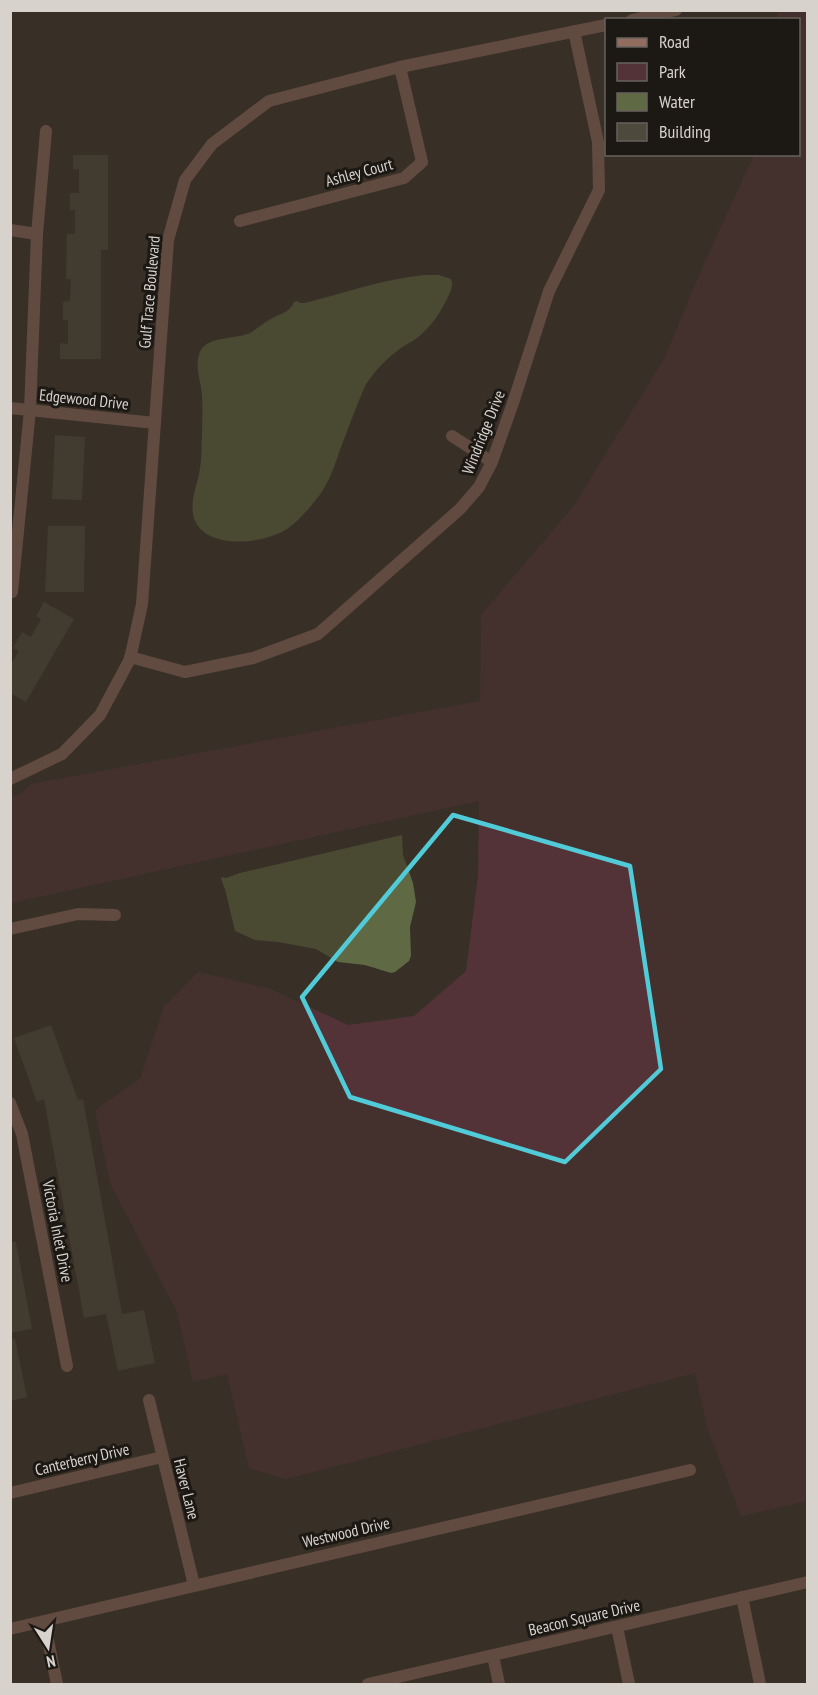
<svg xmlns="http://www.w3.org/2000/svg" width="818" height="1695" font-family="'PT Sans Narrow',sans-serif">
<style>
.green{fill:#533338}
.water{fill:#5f6a44}
.building{fill:#4d493d}
.lines{fill:none;stroke-linecap:round;stroke-linejoin:round}
.minor{stroke:#936c60;stroke-width:12}
.tertiary{stroke:#936c60;stroke-width:12}
.marked{fill:none;stroke:#52cbd8;stroke-width:4.5;stroke-linejoin:round}
.labels{text-anchor:middle;stroke-width:6;stroke-linejoin:round;paint-order:stroke}
.street-label{font-size:16px;fill:#d8d2cd;stroke:#1c1814}
</style>
<rect width="100%" height="100%" fill="#382f27"/>
<!-- green -->
<path class="green" d="M 787,11 L 808,11 L 807,1501 L 741,1516 L 708,1430 L 695,1373 L 286,1479 L 249,1468 L 227,1374 L 193,1382 L 177,1312 L 110,1183 L 95,1110 L 140,1079 L 164,1007 L 198,972 L 271,989 L 348,1025 L 414,1016 L 466,971 L 478,875 L 479,801 L 11,903 L 11,797 L 20,794 L 31,784 L 480,701 L 481,615 L 573,507 L 664,359 L 704,264 L 754,155 L 798,154 L 798,20 L 778,19 L 777,13 Z"/>
<!-- water -->
<path class="water" d="M 424,275 L 439,275 L 451,279 C 454,287 450,293 446,301 C 438,316 430,328 417,338 C 410,343 403,346 397,351 C 384,361 373,373 365,386 C 357,405 350,423 343,442 C 336,460 331,480 319,496 C 310,507 299,521 287,529 C 264,544 205,551 194,518 C 189,501 198,484 200,468 C 202,458 201,447 202,437 C 202,423 203,409 202,395 C 201,382 195,368 199,355 C 204,335 234,340 250,333 C 257,329 262,324 269,320 C 278,314 289,314 294,302 L 297,301 L 300,303 L 305,303 C 345,293 383,279 424,275 Z
M 402,835 L 403,855 L 413,883 L 416,902 L 410,927 L 411,956 L 409,961 L 395,972 L 391,973 L 365,965 L 338,962 L 316,949 L 278,942 L 255,940 L 235,931 L 225,889 L 221,879 L 222,877 L 226,878 L 240,873 Z"/>
<!-- building -->
<path class="building" d="M 73,155 L 108,155 L 108,250 L 101,250 L 101,359 L 60,359 L 60,343 L 68,344 L 68,320 L 63,320 L 63,302 L 70,301 L 71,279 L 66,279 L 67,234 L 75,234 L 75,210 L 70,210 L 70,193 L 79,193 L 79,169 L 73,170 Z
M 55,435 L 85,437 L 82,500 L 52,499 Z
M 48,526 L 85,526 L 84,592 L 45,592 Z
M 44,602 L 74,619 L 26,702 L 10,693 L 10,665 L 19,651 L 13,648 L 22,632 L 31,637 L 41,619 L 36,616 Z
M 51,1025 L 78,1100 L 83,1099 L 122,1314 L 144,1310 L 155,1363 L 118,1371 L 106,1314 L 84,1318 L 44,1099 L 37,1102 L 14,1038 Z
M 10,1242 L 16,1242 L 32,1329 L 10,1333 Z
M 10,1339 L 15,1339 L 27,1397 L 10,1401 Z"/>
<g class="lines">
<!-- minor -->
<path class="minor" d="M 240,221 L 404,178 L 422,162 L 400,67
M 10,230 L 37,234
M 10,408 L 155,423
M 452,436 L 492,462
M 10,592 L 12,592 L 30,410 L 37,234 L 46,131
M 130,657 L 185,672 L 253,658 L 318,634 L 460,509 L 479,487 L 492,462 L 513,403 L 549,291 L 599,190 L 598,142 L 574,31
M 10,929 L 78,914 L 115,915
M 10,1103 L 22,1134 L 67,1366
M 149,1400 L 194,1585
M 10,1493 L 162,1457
M 742,1597 L 760,1684
M 44,1621 L 57,1684
M 617,1627 L 629,1684
M 10,1629 L 690,1470
M 493,1656 L 499,1684
M 368,1684 L 808,1582"/>
<!-- tertiary -->
<path class="tertiary" d="M 632,20 L 676,10
M 10,779 L 62,754 L 100,715 L 130,659 L 142,604 L 168,240 L 185,180 L 212,144 L 269,101 L 400,67 L 606,25"/>
</g>
<!-- marked area -->
<path d="M0 0H818V1695H0ZM 453,815 L 630,866 L 661,1069 L 565,1162 L 350,1097 L 302,997 Z" fill="#382f27" fill-opacity=".55" fill-rule="evenodd"/>
<path class="marked" d="M 453,815 L 630,866 L 661,1069 L 565,1162 L 350,1097 L 302,997 Z"/>
<g class="labels">
<!-- street labels -->
<g class="street-label">
<text transform="translate(359 172) rotate(-15)" y="6">Ashley Court</text>
<text transform="translate(149 292) rotate(-85)" y="6">Gulf Trace Boulevard</text>
<text transform="translate(84 399) rotate(6)" y="6">Edgewood Drive</text>
<text transform="translate(483 432) rotate(-68)" y="6">Windridge Drive</text>
<text transform="translate(58 1231) rotate(79)" y="6">Victoria Inlet Drive</text>
<text transform="translate(82 1459) rotate(-13)" y="6">Canterberry Drive</text>
<text transform="translate(187 1489) rotate(76)" y="6">Haver Lane</text>
<text transform="translate(346 1532) rotate(-13)" y="6">Westwood Drive</text>
<text transform="translate(584 1617) rotate(-13)" y="6">Beacon Square Drive</text>
</g>
</g>
<!-- border -->
<rect width="818" height="1695" fill="none" stroke="#d8d2cd" stroke-width="24"/>
<!-- legend -->
<rect x="605" y="18" width="195" height="138" fill="#1c1814" stroke="#67625e" stroke-width="1.5"/>
<rect x="617" y="38" width="30" height="9" fill="#936c60" stroke="#67625e" stroke-width="1.5"/>
<text x="659" y="48" font-size="18" fill="#d8d2cd">Road</text>
<rect x="617" y="63" width="30" height="18" fill="#533338" stroke="#67625e" stroke-width="1.5"/>
<text x="659" y="78" font-size="18" fill="#d8d2cd">Park</text>
<rect x="617" y="93" width="30" height="18" fill="#5f6a44" stroke="#67625e" stroke-width="1.5"/>
<text x="659" y="108" font-size="18" fill="#d8d2cd">Water</text>
<rect x="617" y="123" width="30" height="18" fill="#4d493d" stroke="#67625e" stroke-width="1.5"/>
<text x="659" y="138" font-size="18" fill="#d8d2cd">Building</text>
<!-- north arrow -->
<g transform="translate(48 1647) rotate(168)" stroke="#1c1814" stroke-width="4.5" paint-order="stroke">
<path d="M0-4.5L10 22L0 15L-10 22Z" fill="#d8d2cd"/>
<text y="-9" font-size="16" font-weight="bold" text-anchor="middle" fill="#d8d2cd">N</text>
</g>
</svg>
